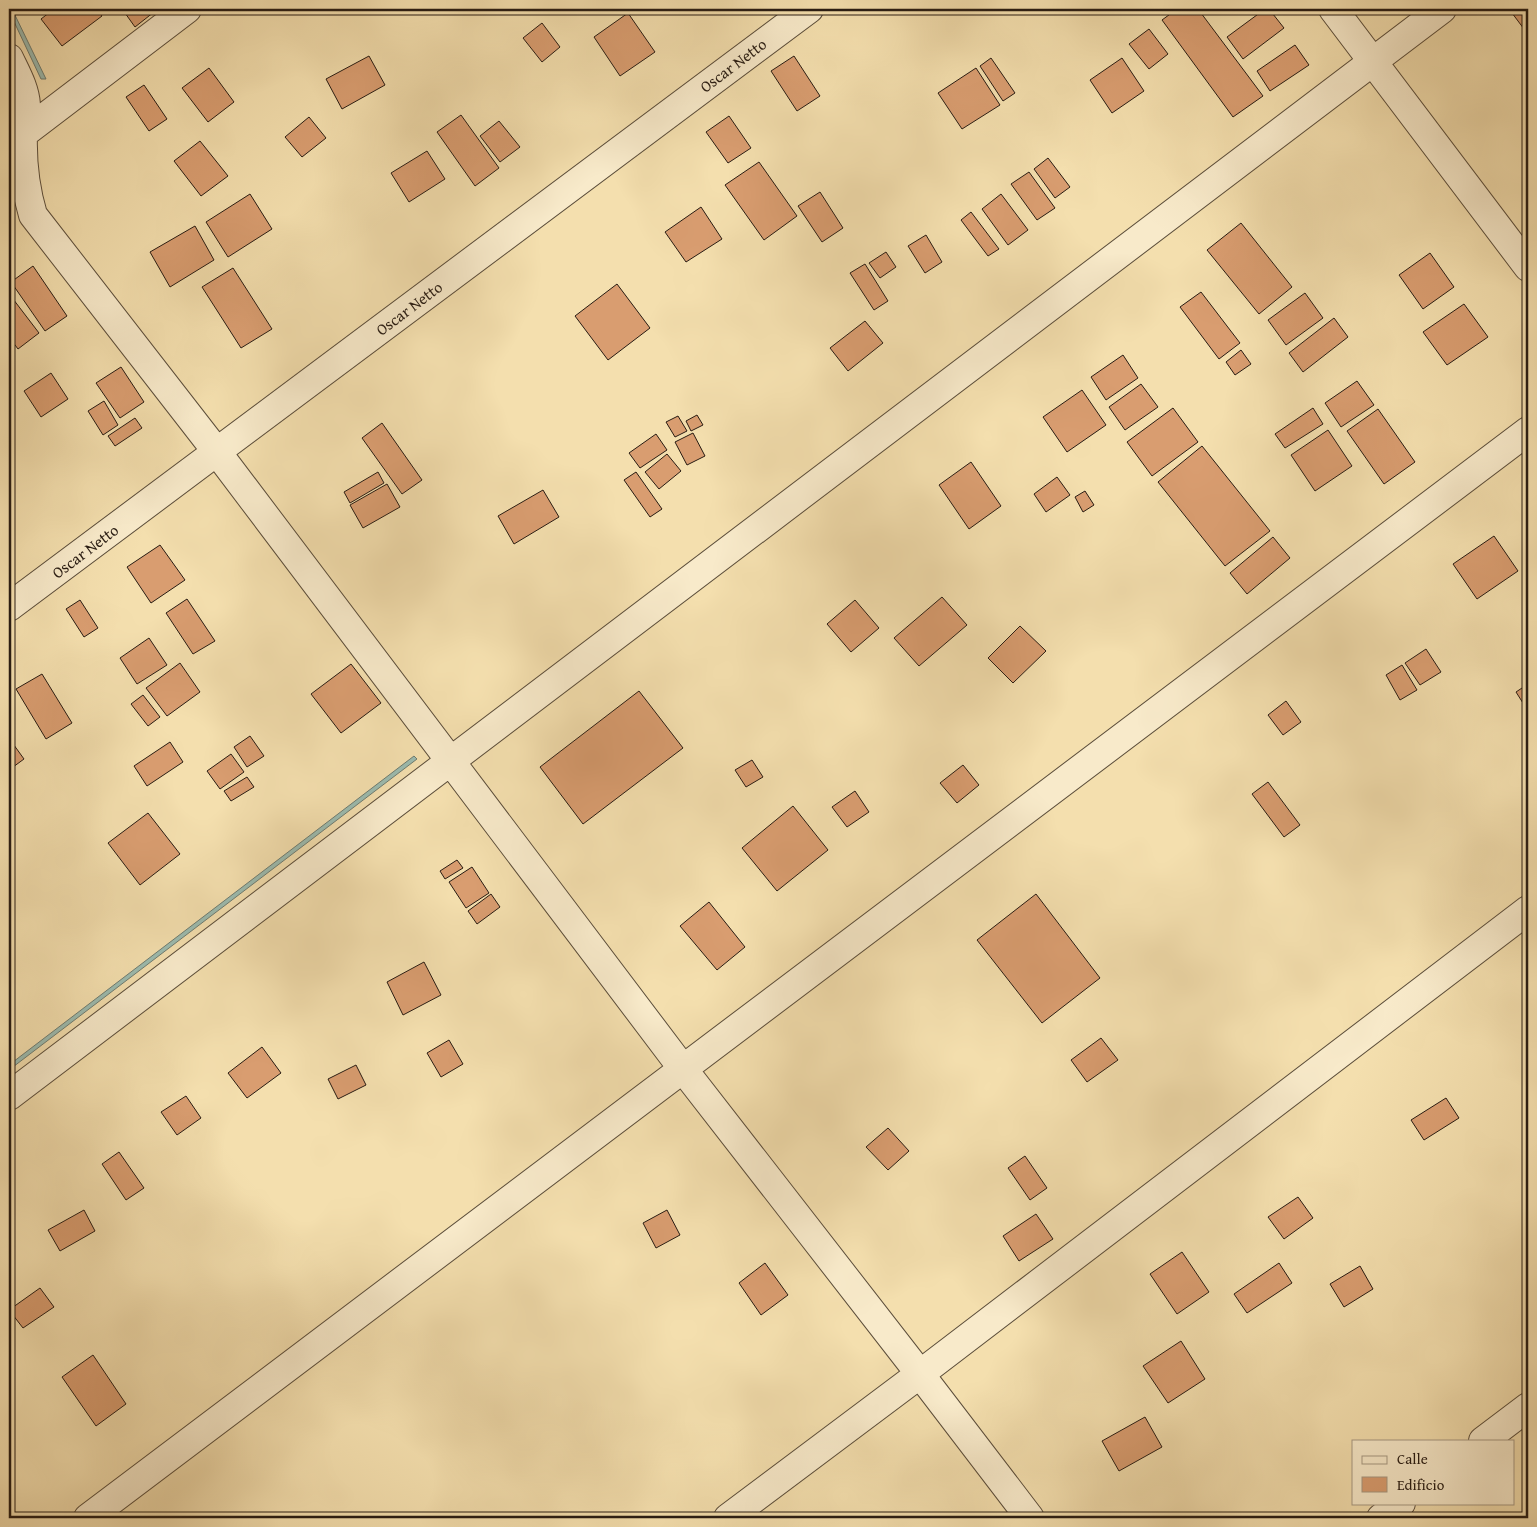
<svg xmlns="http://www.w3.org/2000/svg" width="1537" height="1527" font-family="'Gentium Book Plus',serif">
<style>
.water{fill:#9cbcb0;stroke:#6e7c71}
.building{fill:#d99d70;stroke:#281c13}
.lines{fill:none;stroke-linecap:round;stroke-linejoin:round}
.minor-casing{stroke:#5b4d3a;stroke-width:30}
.minor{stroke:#f8eaca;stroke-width:28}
.labels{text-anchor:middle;stroke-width:4;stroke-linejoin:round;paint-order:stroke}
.street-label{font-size:16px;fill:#281c13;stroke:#f8eaca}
</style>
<rect width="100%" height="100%" fill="#f4dfae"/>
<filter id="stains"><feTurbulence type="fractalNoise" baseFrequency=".004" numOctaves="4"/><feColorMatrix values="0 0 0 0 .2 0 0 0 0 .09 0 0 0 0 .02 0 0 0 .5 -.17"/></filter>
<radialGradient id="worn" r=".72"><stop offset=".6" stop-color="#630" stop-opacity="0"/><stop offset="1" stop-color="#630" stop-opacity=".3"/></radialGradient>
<!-- water -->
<path class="water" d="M 9,9 L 12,9 L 46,79 L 41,79 L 9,11 Z
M 414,756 L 417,759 L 9,1070 L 9,1065 Z"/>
<!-- building -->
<path class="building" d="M 54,9 L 97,9 L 102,16 L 62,46 L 41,19 Z
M 131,9 L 152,9 L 154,12 L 135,27 L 125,13 Z
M 1177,9 L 1198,9 L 1263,96 L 1233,117 L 1162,20 Z
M 1265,9 L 1269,9 L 1284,28 L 1243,59 L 1227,37 Z
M 1509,9 L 1528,9 L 1528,32 L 1527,33 Z
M 628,13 L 655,52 L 620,76 L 594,37 Z
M 542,23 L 560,47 L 542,62 L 523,38 Z
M 1149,29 L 1168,54 L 1149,69 L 1129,44 Z
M 1295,45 L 1309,65 L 1270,91 L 1257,71 Z
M 369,56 L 385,85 L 342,109 L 326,79 Z
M 794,56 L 820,96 L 797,111 L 771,71 Z
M 991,58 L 1015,93 L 1003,101 L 980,66 Z
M 1122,58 L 1144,91 L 1112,113 L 1090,80 Z
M 209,68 L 234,102 L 208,122 L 182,88 Z
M 976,68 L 1000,105 L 962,129 L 938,93 Z
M 144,85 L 167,119 L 149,131 L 126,97 Z
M 461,115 L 499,168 L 475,186 L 437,132 Z
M 729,116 L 751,148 L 728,163 L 706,132 Z
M 309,117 L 326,138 L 302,157 L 285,137 Z
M 499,121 L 520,147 L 500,162 L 480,136 Z
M 200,141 L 228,176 L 201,196 L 174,161 Z
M 427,151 L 445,179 L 409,202 L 391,173 Z
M 1048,158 L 1070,187 L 1055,198 L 1034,169 Z
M 759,162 L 797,216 L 764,240 L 725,185 Z
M 1029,172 L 1055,208 L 1037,220 L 1011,184 Z
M 820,192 L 843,228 L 822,242 L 798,206 Z
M 250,194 L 272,229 L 228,257 L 206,222 Z
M 1001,194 L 1028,230 L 1008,245 L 982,209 Z
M 701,207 L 722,239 L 686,262 L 665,232 Z
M 971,212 L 999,249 L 988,256 L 961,220 Z
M 1241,223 L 1292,287 L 1259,314 L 1207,250 Z
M 195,226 L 214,260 L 170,287 L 150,252 Z
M 926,235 L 942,262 L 925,273 L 908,246 Z
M 886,252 L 896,267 L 880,278 L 869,263 Z
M 1430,253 L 1454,287 L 1423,309 L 1399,275 Z
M 865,264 L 888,301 L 874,310 L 850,273 Z
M 33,266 L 67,316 L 45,331 L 11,282 Z
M 233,268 L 272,329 L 241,348 L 202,287 Z
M 617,284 L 650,328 L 608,360 L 575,316 Z
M 1201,292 L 1240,343 L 1219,359 L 1180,307 Z
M 1305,293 L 1323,318 L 1286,345 L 1268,320 Z
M 10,295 L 39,333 L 18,349 L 9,337 L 9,296 Z
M 1464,304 L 1488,337 L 1447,365 L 1423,332 Z
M 1334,318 L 1348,337 L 1303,372 L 1289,353 Z
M 865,321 L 883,343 L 848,371 L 830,348 Z
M 1241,350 L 1251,364 L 1235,375 L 1226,362 Z
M 1123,355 L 1138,378 L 1106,400 L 1091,377 Z
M 121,367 L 144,402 L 120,418 L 96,383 Z
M 51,373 L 68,399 L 41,417 L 24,391 Z
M 1357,381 L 1374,405 L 1341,427 L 1325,403 Z
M 1141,384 L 1158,407 L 1125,430 L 1109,407 Z
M 1082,390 L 1106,425 L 1067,452 L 1043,417 Z
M 104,401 L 118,425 L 103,435 L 88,411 Z
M 1173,408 L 1198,442 L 1152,476 L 1127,442 Z
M 1313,408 L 1323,424 L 1285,448 L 1275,434 Z
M 1378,409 L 1415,462 L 1384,484 L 1347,431 Z
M 697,415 L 703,425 L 691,431 L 686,421 Z
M 678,416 L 687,431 L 675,437 L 666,422 Z
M 135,418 L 142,428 L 115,446 L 108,436 Z
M 382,423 L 422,480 L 402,494 L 362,438 Z
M 1328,430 L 1352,466 L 1315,491 L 1291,455 Z
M 693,433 L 705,456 L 687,465 L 675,442 Z
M 656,434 L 667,450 L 640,468 L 629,453 Z
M 1202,446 L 1270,531 L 1225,566 L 1158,482 Z
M 667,454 L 681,471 L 659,489 L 645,472 Z
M 971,462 L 1001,506 L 969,529 L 939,485 Z
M 378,472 L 384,483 L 350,503 L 344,492 Z
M 636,472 L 662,509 L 650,517 L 624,480 Z
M 1057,477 L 1070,495 L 1046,512 L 1034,494 Z
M 387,484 L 400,507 L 363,528 L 350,505 Z
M 543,490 L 559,517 L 514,544 L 498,516 Z
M 1085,491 L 1094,505 L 1083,512 L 1075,497 Z
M 1494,536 L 1518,571 L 1477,599 L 1453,564 Z
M 1273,537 L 1290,558 L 1247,594 L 1230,573 Z
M 160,545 L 185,580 L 151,603 L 127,567 Z
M 942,597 L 967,625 L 919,666 L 894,638 Z
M 187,599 L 215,641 L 193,654 L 166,613 Z
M 80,600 L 98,628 L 84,637 L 66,609 Z
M 855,600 L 879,628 L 851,652 L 827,624 Z
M 1020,626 L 1046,651 L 1013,683 L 988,658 Z
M 149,638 L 167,665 L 137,684 L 120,658 Z
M 1426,649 L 1441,672 L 1420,685 L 1405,663 Z
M 180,663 L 200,692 L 167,716 L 146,688 Z
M 351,664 L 381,703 L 341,733 L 311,694 Z
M 1402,665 L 1417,690 L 1400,700 L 1386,675 Z
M 42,674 L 72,723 L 46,739 L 16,689 Z
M 1528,684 L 1528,711 L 1516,692 Z
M 639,691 L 683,748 L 583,824 L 540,767 Z
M 143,695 L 160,717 L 148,726 L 131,704 Z
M 1286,701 L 1301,722 L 1283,735 L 1268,715 Z
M 250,736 L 264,756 L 247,767 L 234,747 Z
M 11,741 L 24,759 L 9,770 L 9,742 Z
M 170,742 L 183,762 L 147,786 L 134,766 Z
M 231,754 L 244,772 L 220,789 L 207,771 Z
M 752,760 L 763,777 L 746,787 L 735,770 Z
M 963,765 L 979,785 L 957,803 L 940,783 Z
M 247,777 L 254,787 L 231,801 L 224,791 Z
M 1268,782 L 1300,825 L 1284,837 L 1252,794 Z
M 855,791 L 869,812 L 847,827 L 832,807 Z
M 793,806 L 828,850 L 777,891 L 742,848 Z
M 148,813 L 180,854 L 140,885 L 108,843 Z
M 457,860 L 463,868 L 445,879 L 440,871 Z
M 472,867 L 489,893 L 466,908 L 449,882 Z
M 491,894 L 500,907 L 477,924 L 468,911 Z
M 1036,894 L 1100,978 L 1042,1023 L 977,940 Z
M 709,902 L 745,947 L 717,970 L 680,926 Z
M 424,962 L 441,995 L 403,1015 L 387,982 Z
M 1101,1038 L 1118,1060 L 1087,1082 L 1071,1060 Z
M 449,1040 L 463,1064 L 441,1077 L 427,1053 Z
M 262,1047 L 281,1073 L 247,1098 L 228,1073 Z
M 356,1065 L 366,1085 L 338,1099 L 328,1079 Z
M 186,1096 L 201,1118 L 177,1135 L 161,1112 Z
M 1446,1098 L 1459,1118 L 1424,1140 L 1411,1120 Z
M 888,1128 L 909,1151 L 888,1170 L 866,1147 Z
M 119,1152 L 144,1188 L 126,1200 L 102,1164 Z
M 1025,1156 L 1047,1188 L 1030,1200 L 1008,1168 Z
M 1298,1197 L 1313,1218 L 1284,1239 L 1268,1217 Z
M 84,1210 L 95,1231 L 60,1251 L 48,1230 Z
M 667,1210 L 680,1235 L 656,1248 L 643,1223 Z
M 1036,1214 L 1053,1239 L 1019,1261 L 1003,1236 Z
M 1182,1252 L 1209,1292 L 1177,1314 L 1150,1274 Z
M 765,1263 L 788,1295 L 761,1315 L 739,1283 Z
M 1279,1263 L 1292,1283 L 1247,1313 L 1234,1294 Z
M 1360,1266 L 1373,1289 L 1344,1307 L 1330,1284 Z
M 40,1288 L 54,1307 L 23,1328 L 9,1310 Z
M 1181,1341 L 1205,1379 L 1168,1403 L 1143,1366 Z
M 93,1355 L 126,1404 L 96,1426 L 62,1377 Z
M 1145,1417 L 1162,1447 L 1119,1471 L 1102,1441 Z"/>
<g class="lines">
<!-- minor casing -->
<g class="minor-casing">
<path id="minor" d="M 1333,9 L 1528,267
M 9,58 C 16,73 25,88 26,105 C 27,115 24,125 23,135 C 22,164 25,188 33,215 L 217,452 L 683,1069 L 920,1374 L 1030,1518
M 15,140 L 187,9
M 9,607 L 809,9
M 9,1096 L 1442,9
M 1483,1441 L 1528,1407
M 88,1518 L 1528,431
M 728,1518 L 920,1374 L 1528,910
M 1381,1518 L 1401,1503"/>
</g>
<!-- minor -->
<use href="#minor" class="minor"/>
</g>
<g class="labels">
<!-- street labels -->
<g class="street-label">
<text transform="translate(733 65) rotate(-37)" y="6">Oscar Netto</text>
<text transform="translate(409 308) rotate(-37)" y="6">Oscar Netto</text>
<text transform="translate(85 551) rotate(-37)" y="6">Oscar Netto</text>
</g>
</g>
<!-- margin -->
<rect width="1537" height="1527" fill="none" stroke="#f4dfae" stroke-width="30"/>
<rect x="10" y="10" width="1517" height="1507" fill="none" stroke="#281c13" stroke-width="2.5"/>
<rect x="15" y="15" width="1507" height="1497" fill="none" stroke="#281c13"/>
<!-- legend -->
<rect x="1352" y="1440" width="162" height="65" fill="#f8eaca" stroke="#a59881"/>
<rect x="1362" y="1456" width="25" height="8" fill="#f8eaca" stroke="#a59881"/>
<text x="1397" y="1464" font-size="15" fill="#281c13">Calle</text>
<rect x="1362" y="1477" width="25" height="15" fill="#d99d70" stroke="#a59881"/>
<text x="1397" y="1490" font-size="15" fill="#281c13">Edificio</text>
<rect width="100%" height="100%" filter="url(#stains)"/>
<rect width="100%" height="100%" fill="url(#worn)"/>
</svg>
